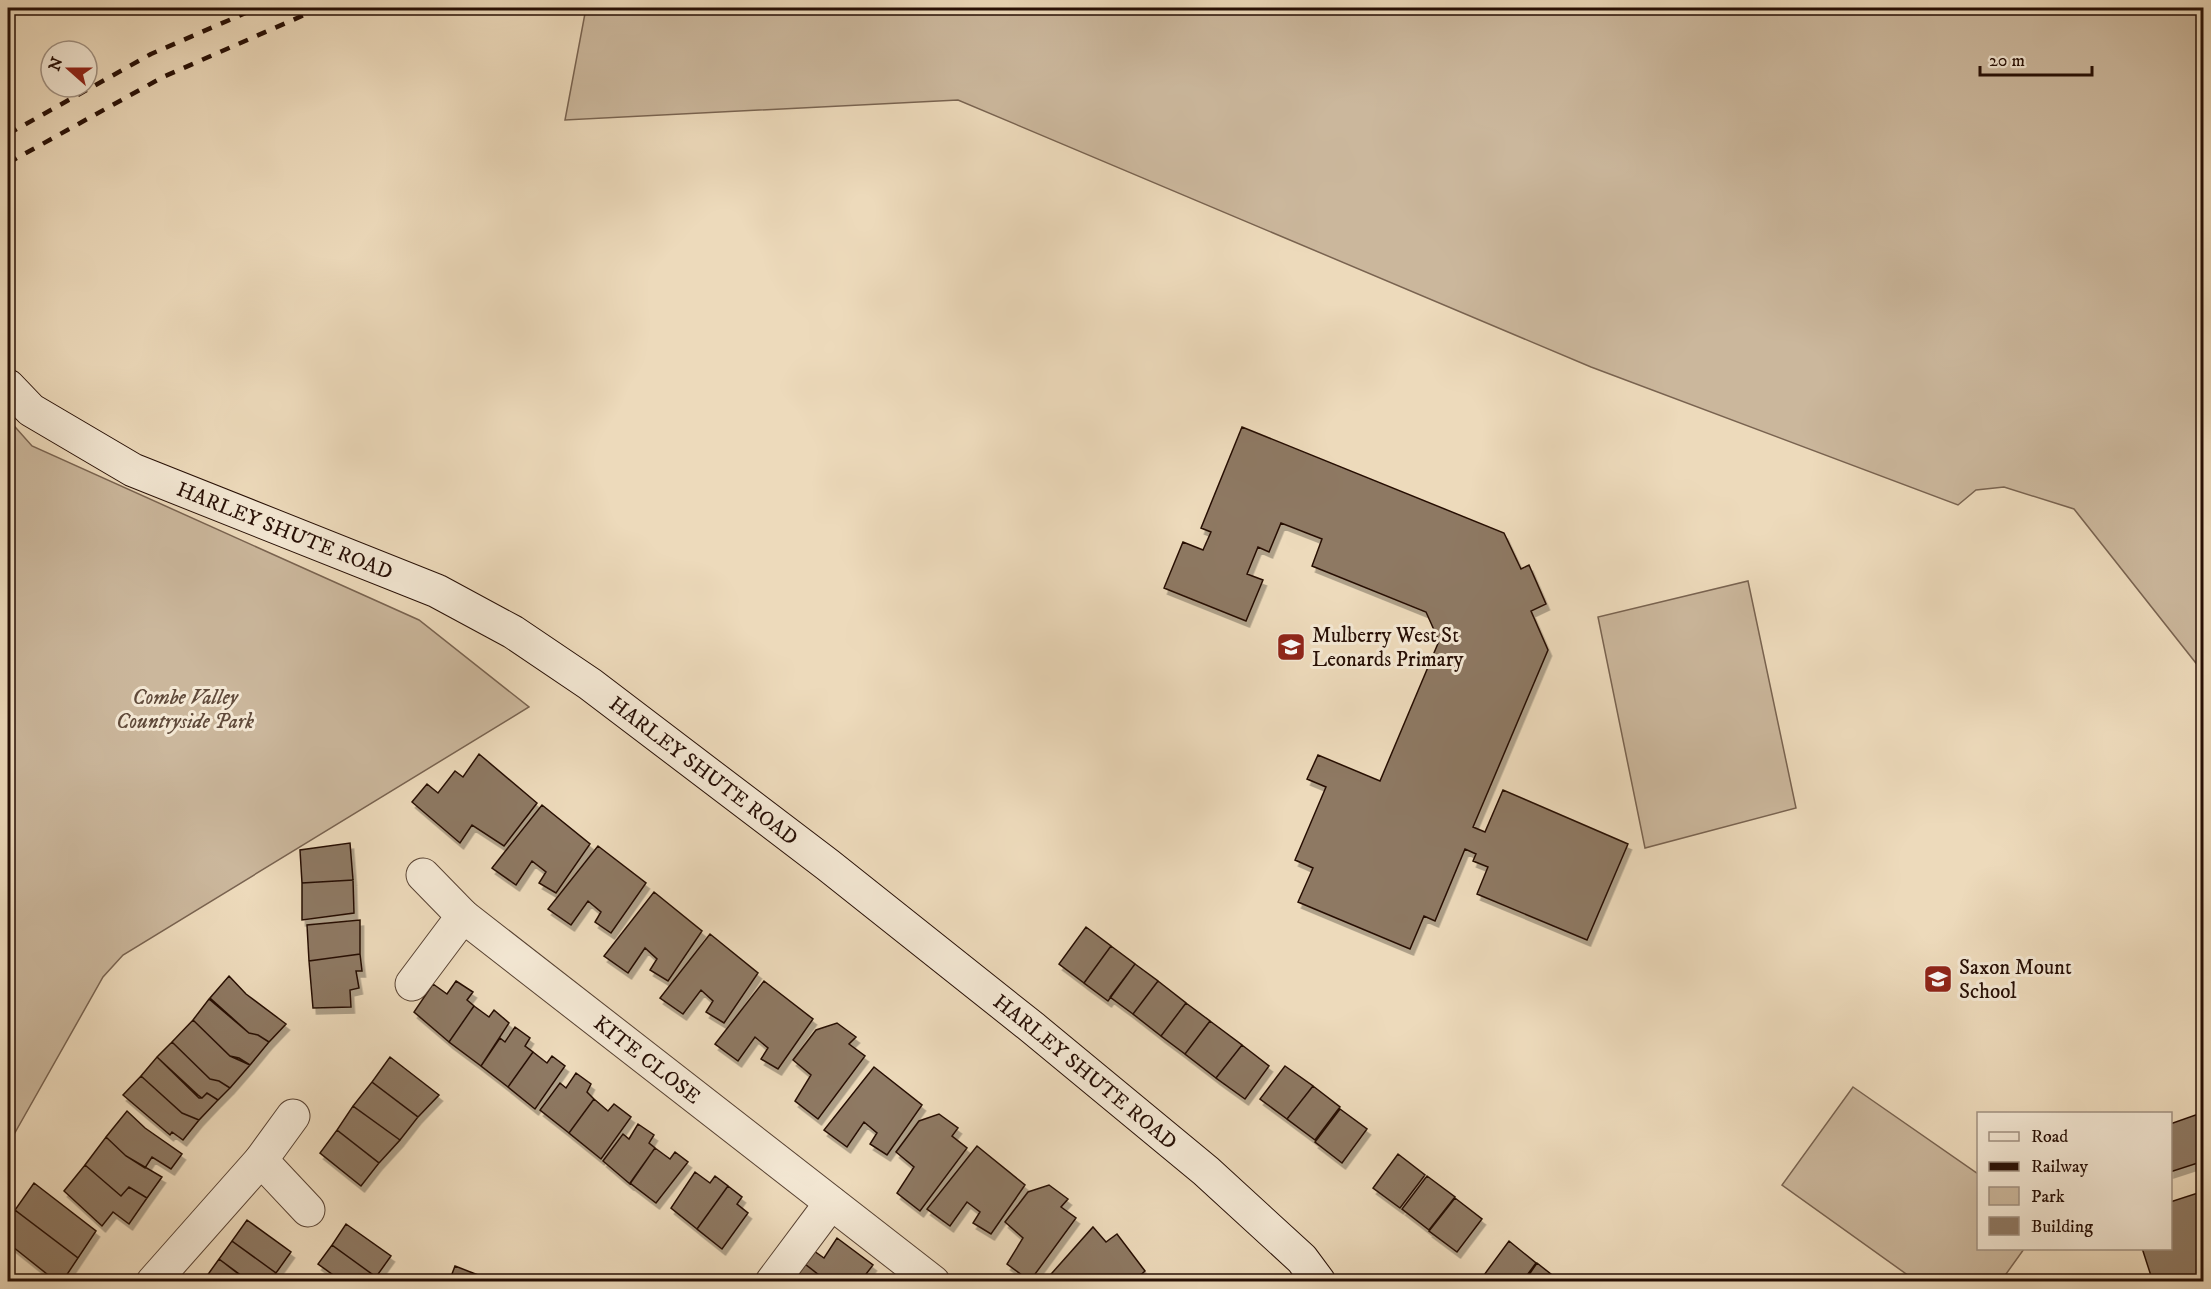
<svg xmlns="http://www.w3.org/2000/svg" width="2211" height="1289" font-family="'IM FELL DW Pica',serif">
<style>
.green{fill:#cbb79c;stroke:#796350;stroke-width:1.5}
.building{fill:#8e7964;stroke:#270f05;stroke-width:1.5;filter:url(#shadow)}
.lines{fill:none;stroke-linecap:round;stroke-linejoin:round}
.street-casing{stroke:#584232;stroke-width:35}
.secondary-casing{stroke:#270f05;stroke-width:35}
.street{stroke:#f3e7d3;stroke-width:33}
.secondary{stroke:#f3e7d3;stroke-width:33}
.rail{stroke:#270f05;stroke-width:4.5;stroke-dasharray:10 10;stroke-linecap:butt}
.labels{text-anchor:middle;stroke-width:6;stroke-linejoin:round;paint-order:stroke}
.street-label{font-size:21px;fill:#270f05;stroke:#f3e7d3}
.poi-label{font-size:21px;fill:#270f05;stroke:#f3e7d3;text-anchor:start}
.park-label{font-size:21px;font-style:italic;fill:#604a3a;stroke:#f3e7d3}
</style>
<defs>
<filter id="shadow"><feDropShadow dx="3.5" dy="6" stdDeviation="0" flood-color="#0004"/></filter>
</defs>
<rect width="100%" height="100%" fill="#eddabb"/>
<filter id="stains"><feTurbulence type="fractalNoise" baseFrequency=".00333" numOctaves="4"/><feColorMatrix values="0 0 0 0 .2 0 0 0 0 .09 0 0 0 0 .02 0 0 0 .5 -.17"/></filter>
<radialGradient id="worn" r=".72"><stop offset=".6" stop-color="#630" stop-opacity="0"/><stop offset="1" stop-color="#630" stop-opacity=".3"/></radialGradient>
<!-- green -->
<path class="green" d="M 586,8 L 2203,8 L 2203,672 L 2074,509 L 2004,487 L 1976,490 L 1958,505 L 1591,367 L 958,100 L 565,120 Z
M 8,419 L 32,446 L 419,620 L 529,707 L 123,955 L 103,977 L 8,1145 Z
M 1748,581 L 1796,808 L 1645,848 L 1598,617 Z
M 1853,1087 L 1978,1174 L 1978,1248 L 2024,1249 L 2001,1281 L 1916,1281 L 1782,1185 Z"/>
<!-- building -->
<path class="building" d="M 1242,427 L 1504,533 L 1521,569 L 1529,565 L 1546,604 L 1531,611 L 1548,650 L 1473,827 L 1485,832 L 1503,790 L 1628,844 L 1587,940 L 1477,894 L 1488,867 L 1473,861 L 1476,854 L 1465,849 L 1435,921 L 1424,916 L 1410,949 L 1298,902 L 1313,868 L 1295,860 L 1326,787 L 1307,779 L 1318,755 L 1380,781 L 1439,641 L 1426,612 L 1312,566 L 1322,539 L 1281,523 L 1269,552 L 1258,547 L 1247,574 L 1263,580 L 1246,621 L 1164,588 L 1183,542 L 1203,550 L 1211,532 L 1201,528 Z
M 479,754 L 537,803 L 504,846 L 472,825 L 460,843 L 412,802 L 427,784 L 438,793 L 455,771 L 463,777 Z
M 542,805 L 590,844 L 556,893 L 539,883 L 546,872 L 532,861 L 516,885 L 492,868 Z
M 350,843 L 353,880 L 302,883 L 300,850 Z
M 598,846 L 646,883 L 611,933 L 595,922 L 601,912 L 588,901 L 571,925 L 548,909 Z
M 353,880 L 354,913 L 302,920 L 302,883 Z
M 654,892 L 702,931 L 668,981 L 650,970 L 657,959 L 645,948 L 628,973 L 604,956 Z
M 360,920 L 360,954 L 309,961 L 307,925 Z
M 1086,927 L 1111,946 L 1084,983 L 1059,964 Z
M 710,934 L 758,973 L 724,1023 L 706,1012 L 713,1001 L 701,990 L 683,1014 L 660,998 Z
M 1111,946 L 1135,964 L 1108,1001 L 1084,983 Z
M 360,954 L 362,971 L 356,971 L 359,988 L 350,990 L 351,1007 L 313,1008 L 309,961 Z
M 1135,964 L 1158,981 L 1133,1014 L 1110,997 Z
M 229,976 L 246,994 L 286,1024 L 269,1042 L 258,1035 L 249,1033 L 210,998 Z
M 456,981 L 473,992 L 467,1000 L 474,1006 L 449,1042 L 414,1012 L 433,984 L 447,994 Z
M 764,981 L 813,1019 L 778,1069 L 761,1059 L 768,1048 L 755,1037 L 738,1061 L 715,1044 Z
M 1158,981 L 1186,1003 L 1161,1036 L 1133,1014 Z
M 209,999 L 249,1033 L 258,1035 L 269,1042 L 250,1065 L 239,1058 L 230,1056 L 193,1020 Z
M 1186,1003 L 1210,1021 L 1185,1054 L 1161,1036 Z
M 474,1006 L 489,1017 L 494,1010 L 509,1023 L 481,1066 L 449,1042 Z
M 193,1020 L 230,1056 L 250,1065 L 230,1088 L 219,1081 L 210,1079 L 172,1042 Z
M 1210,1021 L 1242,1045 L 1216,1078 L 1185,1054 Z
M 837,1023 L 856,1037 L 849,1044 L 865,1056 L 818,1119 L 795,1101 L 811,1075 L 793,1060 L 816,1030 Z
M 515,1027 L 530,1038 L 525,1046 L 533,1052 L 508,1087 L 481,1066 L 500,1038 L 505,1042 Z
M 172,1042 L 210,1079 L 219,1081 L 230,1088 L 218,1100 L 207,1093 L 202,1098 L 198,1095 L 157,1057 Z
M 1242,1045 L 1269,1066 L 1245,1099 L 1216,1078 Z
M 533,1052 L 547,1063 L 552,1056 L 565,1066 L 535,1109 L 508,1087 Z
M 157,1057 L 199,1098 L 202,1098 L 207,1093 L 218,1100 L 199,1120 L 182,1113 L 141,1076 Z
M 390,1057 L 439,1095 L 418,1117 L 372,1082 Z
M 1285,1066 L 1313,1086 L 1287,1119 L 1260,1099 Z
M 874,1067 L 922,1105 L 887,1155 L 870,1144 L 877,1133 L 864,1122 L 847,1147 L 824,1130 Z
M 576,1073 L 591,1084 L 587,1092 L 594,1099 L 569,1133 L 540,1110 L 560,1083 L 566,1088 Z
M 141,1076 L 182,1113 L 199,1120 L 183,1140 L 172,1132 L 170,1135 L 123,1095 Z
M 372,1082 L 418,1117 L 400,1140 L 353,1106 Z
M 1313,1086 L 1340,1107 L 1315,1140 L 1287,1119 Z
M 594,1099 L 608,1111 L 614,1104 L 631,1117 L 601,1159 L 569,1133 Z
M 353,1106 L 400,1140 L 379,1163 L 337,1130 Z
M 1340,1109 L 1367,1129 L 1342,1163 L 1315,1142 Z
M 127,1111 L 145,1128 L 182,1154 L 171,1169 L 152,1157 L 145,1168 L 126,1156 L 106,1137 Z
M 2204,1112 L 2204,1161 L 2170,1172 L 2170,1124 Z
M 939,1114 L 958,1128 L 952,1136 L 967,1148 L 920,1211 L 897,1193 L 914,1167 L 896,1152 L 919,1121 Z
M 638,1124 L 654,1135 L 649,1143 L 655,1148 L 630,1184 L 603,1161 L 623,1134 L 629,1139 Z
M 337,1130 L 379,1163 L 361,1186 L 320,1153 Z
M 106,1137 L 126,1156 L 162,1177 L 147,1198 L 129,1187 L 121,1196 L 85,1165 Z
M 977,1146 L 1025,1185 L 991,1234 L 973,1223 L 980,1212 L 967,1202 L 950,1226 L 927,1209 Z
M 655,1148 L 670,1159 L 675,1152 L 688,1162 L 656,1203 L 630,1183 Z
M 1398,1154 L 1425,1175 L 1400,1208 L 1373,1188 Z
M 85,1165 L 121,1196 L 129,1187 L 147,1198 L 129,1224 L 113,1212 L 102,1226 L 64,1191 Z
M 695,1172 L 710,1183 L 715,1176 L 728,1186 L 697,1229 L 671,1208 Z
M 1427,1176 L 1455,1197 L 1429,1230 L 1402,1209 Z
M 34,1183 L 96,1231 L 78,1258 L 15,1210 Z
M 1049,1185 L 1068,1199 L 1061,1207 L 1076,1218 L 1030,1281 L 1007,1264 L 1023,1238 L 1005,1222 L 1028,1192 Z
M 728,1186 L 742,1197 L 737,1204 L 748,1213 L 722,1249 L 697,1229 Z
M 2204,1191 L 2204,1282 L 2153,1282 L 2142,1248 L 2170,1248 L 2170,1202 Z
M 1455,1198 L 1482,1219 L 1457,1252 L 1429,1231 Z
M 15,1210 L 78,1258 L 62,1282 L 57,1282 L 8,1243 L 8,1223 Z
M 247,1220 L 291,1252 L 276,1273 L 232,1241 Z
M 346,1224 L 391,1256 L 376,1277 L 332,1245 Z
M 1093,1227 L 1106,1242 L 1117,1234 L 1145,1271 L 1133,1282 L 1044,1282 Z
M 837,1238 L 873,1265 L 860,1282 L 828,1282 L 805,1264 L 814,1251 L 824,1258 Z
M 232,1241 L 276,1273 L 270,1282 L 250,1282 L 219,1259 Z
M 1509,1241 L 1536,1263 L 1522,1282 L 1493,1282 L 1484,1275 Z
M 332,1245 L 376,1277 L 373,1282 L 343,1282 L 318,1264 Z
M 219,1259 L 249,1282 L 204,1280 Z
M 1537,1263 L 1561,1282 L 1524,1282 Z
M 805,1264 L 828,1282 L 800,1282 L 795,1278 Z
M 455,1266 L 496,1282 L 449,1282 Z
M 1141,1274 L 1148,1282 L 1133,1282 Z"/>
<g class="lines">
<!-- street casing -->
<g class="street-casing">
<g id="street">
<path id="s1" d="M 423,875 L 463,916 L 933,1282"/>
<path d="M 412,984 L 463,916"/>
<path d="M 261,1160 L 308,1210"/>
<path d="M 153,1282 L 261,1160 L 293,1116"/>
<path d="M 772,1282 L 831,1203"/>
</g>
</g>
<!-- secondary casing -->
<g class="secondary-casing">
<g id="secondary">
<path id="s2" d="M 8,386 L 31,410 L 133,470 L 437,591 L 513,632 L 590,684 L 828,865 L 1033,1028 L 1206,1171 L 1302,1259 L 1319,1282"/>
</g>
</g>
<!-- street -->
<use href="#street" class="street"/>
<!-- secondary -->
<use href="#secondary" class="secondary"/>
<!-- rail -->
<path class="rail" d="M 8,134 L 151,54 L 257,8
M 8,163 L 163,77 L 320,8"/>
</g>
<!-- icons -->
<defs>
<g id="school-square" transform="scale(1.5)"><rect x="-9" y="-9" width="18" height="18" rx="4" fill="#8f2418" stroke="#f3e7d3"/><path d="M0-5L7-2L0 1L-7-2ZM-4 1L0 2.5L4 1V4Q0 6-4 4Z" fill="#fff"/></g>
</defs>
<g fill-rule="evenodd">
<use href="#school-square" x="1291" y="647"/>
<use href="#school-square" x="1938" y="979"/>
</g>
<g class="labels">
<!-- street labels -->
<g class="street-label">
<text dy="7" stroke="none"><textPath href="#s2" startOffset="315">HARLEY SHUTE ROAD</textPath></text>
<text dy="7" stroke="none"><textPath href="#s2" startOffset="801">HARLEY SHUTE ROAD</textPath></text>
<text dy="7" stroke="none"><textPath href="#s1" startOffset="291">KITE CLOSE</textPath></text>
<text dy="7" stroke="none"><textPath href="#s2" startOffset="1287">HARLEY SHUTE ROAD</textPath></text>
</g>
<!-- poi labels -->
<g class="poi-label">
<text x="1312" y="642">Mulberry West St<tspan x="1312" dy="24">Leonards Primary</tspan></text>
<text x="1959" y="974">Saxon Mount<tspan x="1959" dy="24">School</tspan></text>
</g>
<!-- park labels -->
<g class="park-label">
<text x="185" y="704">Combe Valley<tspan x="185" dy="24">Countryside Park</tspan></text>
</g>
</g>
<!-- margin -->
<rect width="2211" height="1289" fill="none" stroke="#eddabb" stroke-width="30"/>
<rect x="9" y="9" width="2193" height="1271" fill="none" stroke="#270f05" stroke-width="3"/>
<rect x="15" y="15" width="2181" height="1259" fill="none" stroke="#270f05" stroke-width="1.5"/>
<!-- legend -->
<rect x="1977" y="1112" width="195" height="138" fill="#f3e7d3" stroke="#a19181" stroke-width="1.5"/>
<rect x="1989" y="1132" width="30" height="9" fill="#f3e7d3" stroke="#a19181" stroke-width="1.5"/>
<text x="2031" y="1142" font-size="18" fill="#270f05">Road</text>
<rect x="1989" y="1162" width="30" height="9" fill="#270f05" stroke="#a19181" stroke-width="1.5"/>
<text x="2031" y="1172" font-size="18" fill="#270f05">Railway</text>
<rect x="1989" y="1187" width="30" height="18" fill="#cbb79c" stroke="#a19181" stroke-width="1.5"/>
<text x="2031" y="1202" font-size="18" fill="#270f05">Park</text>
<rect x="1989" y="1217" width="30" height="18" fill="#8e7964" stroke="#a19181" stroke-width="1.5"/>
<text x="2031" y="1232" font-size="18" fill="#270f05">Building</text>
<!-- north arrow -->
<g transform="translate(69 69) rotate(291)"><circle r="28" fill="#f3e7d3" stroke="#a19181" stroke-width="1.5"/>
<path d="M0-4.5L10 22L0 15L-10 22Z" fill="#8f2418"/>
<text y="-9" font-size="16" font-weight="bold" text-anchor="middle" fill="#270f05">N</text>
</g>
<!-- scale -->
<path d="M1980 66v9h112v-9" fill="none" stroke="#270f05" stroke-width="3"/>
<text x="1989" y="66" font-size="18" fill="#270f05" stroke="#f3e7d3" stroke-width="4.5" paint-order="stroke">20 m</text>
<rect width="100%" height="100%" filter="url(#stains)"/>
<rect width="100%" height="100%" fill="url(#worn)"/>
</svg>
